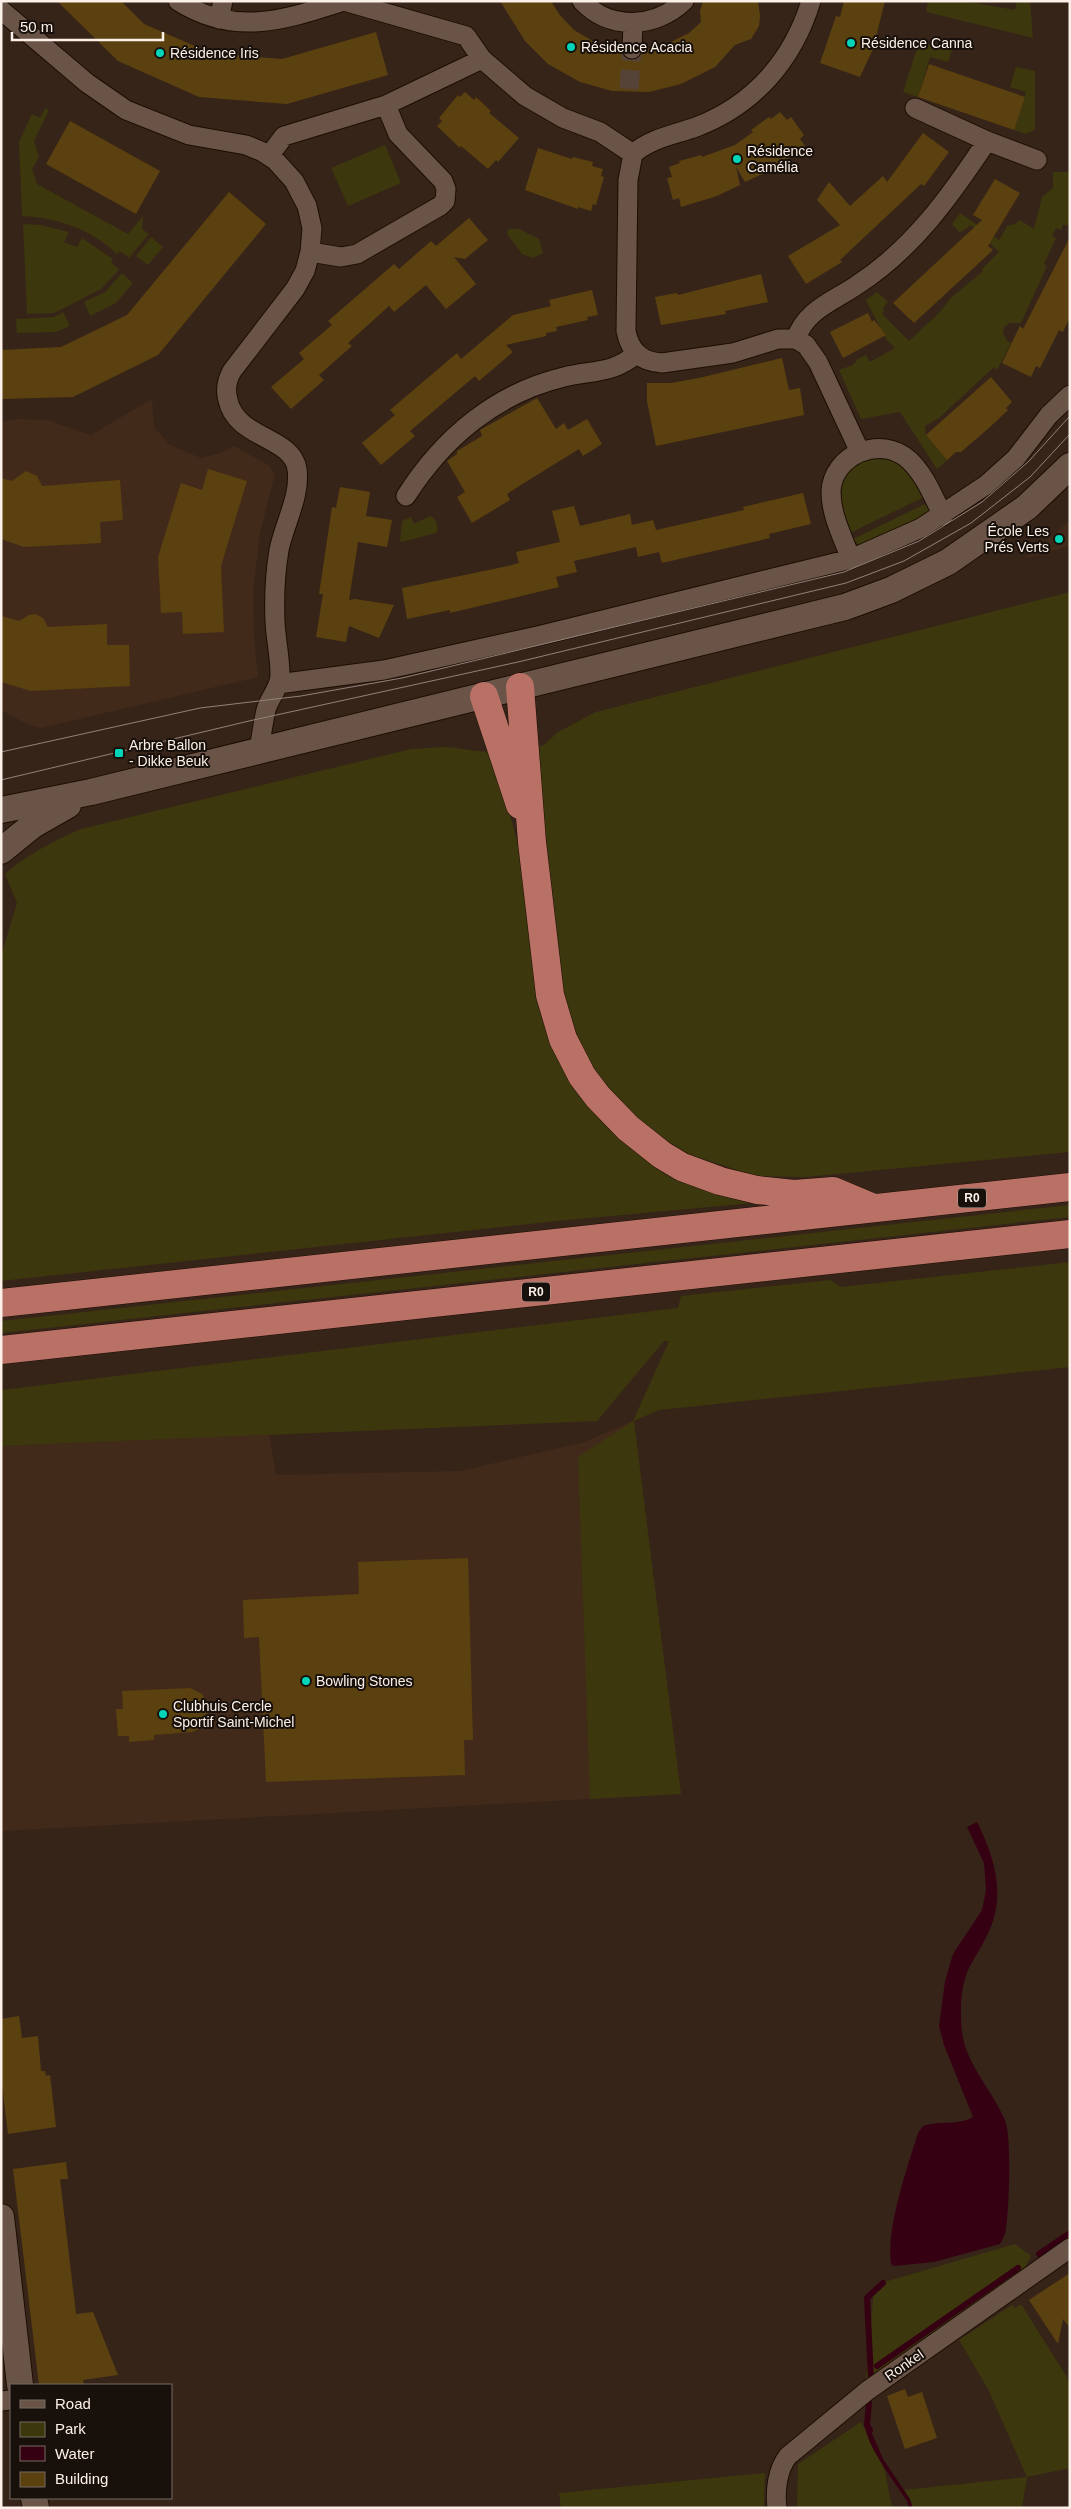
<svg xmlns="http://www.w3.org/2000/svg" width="1071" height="2509" font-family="Helvetica,sans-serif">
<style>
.built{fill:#422a1a}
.green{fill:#3c370d}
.water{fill:#360013}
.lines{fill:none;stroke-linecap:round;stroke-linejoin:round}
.stream{stroke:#360013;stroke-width:6}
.building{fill:#5b410f}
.street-tunnel{stroke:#554338;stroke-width:19;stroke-dasharray:19 9;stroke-linecap:butt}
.street-casing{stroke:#1d0d03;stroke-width:21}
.secondary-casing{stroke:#1d0d03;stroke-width:28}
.highway-casing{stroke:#1d0d03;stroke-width:29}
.street{stroke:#695447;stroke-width:19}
.secondary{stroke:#695447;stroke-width:26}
.highway{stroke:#b97166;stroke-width:28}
.tram{stroke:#938279;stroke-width:1}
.poi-dot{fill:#00d5b7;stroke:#18100b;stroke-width:2}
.labels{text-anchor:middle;stroke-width:4;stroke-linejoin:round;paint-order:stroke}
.shield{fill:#18100b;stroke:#b8ada6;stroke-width:1}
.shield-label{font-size:12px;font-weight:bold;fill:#fdf0e8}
.poi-label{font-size:14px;fill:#fdf0e8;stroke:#18100b;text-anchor:start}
.street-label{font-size:14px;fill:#fdf0e8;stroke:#18100b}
</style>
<rect width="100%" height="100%" fill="#372419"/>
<!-- built -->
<path class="built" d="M 152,399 L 154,427 L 170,445 L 201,458 L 221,453 L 234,446 L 268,465 L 275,473 L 260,533 L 253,589 L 254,640 L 258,677 L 41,728 L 29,725 L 1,710 L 1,422 L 18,419 L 47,420 L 91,435 Z
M 1070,520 L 1070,546 L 1023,559 L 1058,531 Z
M 633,1421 L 681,1794 L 1,1831 L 1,1446 L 269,1434 L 276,1475 L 461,1471 L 585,1442 Z"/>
<!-- green -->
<path class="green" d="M 928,1 L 964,1 L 1015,10 L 1017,1 L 1030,1 L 1033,38 L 926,12 Z
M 919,42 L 952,50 L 948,62 L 930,57 L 918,97 L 903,92 Z
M 1016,67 L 1035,71 L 1035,130 L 1026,134 L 1014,130 L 1026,92 L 1010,87 Z
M 45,108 L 49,110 L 34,141 L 39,157 L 32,169 L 37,184 L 128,234 L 143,216 L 142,229 L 149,234 L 129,258 L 120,251 L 117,254 C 91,229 58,218 22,216 L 19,142 L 32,114 L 40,118 Z
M 385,145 L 401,183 L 348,206 L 331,168 Z
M 1053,172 L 1069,172 L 1070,219 L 1067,226 L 1063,224 L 1061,230 L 1056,228 L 1052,236 L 1056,238 L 1044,264 L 1047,266 L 1021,323 L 1010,323 L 1004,327 L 1003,333 L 1007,341 L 1011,343 L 997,370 L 994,367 L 939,418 L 925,426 L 926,435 L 947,460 L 937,469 L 900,412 L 861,419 L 839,370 L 853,365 L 858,359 L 866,355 L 870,362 L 895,348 L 886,339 L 866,300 L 877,292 L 888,302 L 883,308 L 884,311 L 882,314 L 909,341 L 939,313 L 951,298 L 983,271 L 982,269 L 999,252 L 971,225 L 960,233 L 952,224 L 960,213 L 999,240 L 1007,226 L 1015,224 L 1020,220 L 1034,229 L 1042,197 L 1053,188 Z
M 23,224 L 41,225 L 69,232 L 64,242 L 77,247 L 82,238 L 113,259 L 111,262 L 119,270 L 101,289 L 54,313 L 27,314 Z
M 509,229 L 519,229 L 539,239 L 543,253 L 533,258 L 522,254 L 507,234 Z
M 151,237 L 163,247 L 148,265 L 136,256 Z
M 122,273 L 133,283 L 116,303 L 90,316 L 84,302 L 105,292 Z
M 63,312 L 70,326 L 56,332 L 17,333 L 16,319 L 54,317 Z
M 868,454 L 901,461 L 926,496 L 850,533 L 839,510 L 841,478 Z
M 929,502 L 930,515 L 860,546 L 853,539 Z
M 430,516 C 436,518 440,528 436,533 L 402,542 L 400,541 L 402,521 L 411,517 L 414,524 Z
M 1070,592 L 1070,1152 L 805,1177 L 755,1176 L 689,1154 L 655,1134 L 610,1094 L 583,1051 L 564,1000 L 536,747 L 544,745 L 558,732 L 596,712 Z
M 446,747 C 462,748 478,753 494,751 L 581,1094 L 765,1202 L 557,1221 L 1,1281 L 1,956 L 17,903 L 5,874 C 28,854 53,841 81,829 L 411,749 Z
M 1070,1205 L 1070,1217 L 1,1333 L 1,1321 Z
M 1070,1262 L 1070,1367 L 659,1410 L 634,1421 L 681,1794 L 590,1799 L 578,1457 L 633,1421 L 669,1341 L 664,1341 L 597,1421 L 1,1446 L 1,1390 L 678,1308 L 681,1296 L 830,1280 L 841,1287 Z
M 1015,2244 L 1031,2256 L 1020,2276 L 866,2381 L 874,2288 L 881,2283 Z
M 1021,2304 L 1070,2382 L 1070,2468 L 1027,2477 L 1022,2508 L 913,2508 L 904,2490 L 1027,2477 L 988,2389 L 959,2340 L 1012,2305 L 1015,2308 Z
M 861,2422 L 885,2471 L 892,2508 L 797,2508 L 798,2464 Z
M 765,2473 L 764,2508 L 561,2508 L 559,2493 Z"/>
<!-- water -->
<path class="water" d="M 977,1822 C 992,1852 1004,1887 993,1921 C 988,1937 977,1953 969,1968 C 960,1987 960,2012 962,2032 C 966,2064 992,2090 1005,2120 C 1012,2138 1009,2209 1006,2230 C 1005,2235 1003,2239 1000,2244 L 934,2262 L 894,2266 L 891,2264 C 886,2228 907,2168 918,2133 L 923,2126 C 940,2120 957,2126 973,2117 L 944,2045 L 939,2026 L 945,1981 L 953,1954 L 982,1910 L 986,1890 L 984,1863 L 967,1827 Z
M 865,2422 L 867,2422 L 883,2459 L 910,2499 L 913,2508 L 909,2508 L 907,2501 C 895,2482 864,2444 865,2422 Z"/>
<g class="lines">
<!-- stream -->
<path class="stream" d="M 1039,2254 L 1070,2233
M 877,2366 L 1018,2268
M 871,2378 L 867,2298 L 883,2283
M 869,2403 L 867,2425 L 870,2430"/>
</g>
<!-- building -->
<path class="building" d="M 57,1 L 121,1 L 144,24 L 211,53 L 282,59 L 376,32 L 388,75 L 287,104 L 199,97 L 118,61 Z
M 500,1 L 551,1 L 559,14 L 574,30 L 596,43 L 621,49 L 626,58 L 631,60 L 638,59 L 643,50 L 667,44 L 689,33 L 701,22 L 700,11 L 703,1 L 758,1 L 760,16 L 759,26 L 751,39 L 735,45 L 715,67 L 681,84 L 649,92 L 612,91 L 580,82 L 548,64 L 525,41 Z
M 844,1 L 885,1 L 873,49 L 860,77 L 820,63 L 836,16 L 840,17 Z
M 929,64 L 1025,97 L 1014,130 L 918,97 Z
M 465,92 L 474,100 L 476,97 L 491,111 L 489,113 L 519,138 L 498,162 L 496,160 L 488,169 L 461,146 L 460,148 L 437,126 L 442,121 L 439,118 L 458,95 L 460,97 Z
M 780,112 L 787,120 L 791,117 L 804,135 L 800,139 L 805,146 L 775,168 L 745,182 L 736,167 L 740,185 L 717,196 L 681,207 L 679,198 L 673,200 L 667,178 L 672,177 L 669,167 L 680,163 L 679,161 L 701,155 L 702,157 L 735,145 L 753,132 L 751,130 L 769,117 L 771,119 Z
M 70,121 L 160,171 L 136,214 L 46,164 Z
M 923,133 L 949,152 L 924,186 L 921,184 L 840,260 L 842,262 L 806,284 L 788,256 L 840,225 L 817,200 L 829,182 L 850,206 L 883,176 L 887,182 Z
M 538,148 L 572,159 L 573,157 L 593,162 L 592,166 L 603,169 L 601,176 L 604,177 L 596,205 L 593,204 L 591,211 L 578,207 L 578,209 L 525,190 Z
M 995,179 L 1020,193 L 988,246 L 993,250 L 914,323 L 893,303 L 982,220 L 973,215 Z
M 229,192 L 266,224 L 158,355 L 73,397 L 1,399 L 1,350 L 61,347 L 127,315 Z
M 469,218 L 488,240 L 465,259 L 454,257 L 476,284 L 446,309 L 426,285 L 394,312 L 389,306 L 348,343 L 352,346 L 319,375 L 324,380 L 291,409 L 271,387 L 304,359 L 299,353 L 332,325 L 328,321 L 394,264 L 399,269 L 431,241 L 436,246 Z
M 1070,237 L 1070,317 L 1063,332 L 1059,330 L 1040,368 L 1036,366 L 1031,377 L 1002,363 L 1020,326 L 1023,329 Z
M 761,274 L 768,302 L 725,311 L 726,314 L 661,325 L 655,297 L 677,293 L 678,295 Z
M 592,290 L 598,315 L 587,317 L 588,320 L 556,327 L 557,331 L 546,333 L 546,336 L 506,345 L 513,352 L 479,381 L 475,376 L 410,431 L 415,436 L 381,465 L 362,443 L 395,415 L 390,410 L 457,353 L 461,359 L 513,315 L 551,306 L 549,300 Z
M 868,313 L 872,322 L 874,320 L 886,335 L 843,358 L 830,332 Z
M 782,358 L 789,390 L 800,388 L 804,415 L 656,446 L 647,401 L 647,383 L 671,383 L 699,378 Z
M 991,377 L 1012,402 L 1006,408 L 1008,410 L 990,427 L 961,452 L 956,452 L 947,460 L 926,435 Z
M 537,398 L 556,429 L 564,423 L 568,430 L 587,419 L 602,444 L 583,456 L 579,449 L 524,483 L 507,494 L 510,500 L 472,523 L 457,497 L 465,492 L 447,461 L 457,454 L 457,451 L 482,436 L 480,430 Z
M 208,469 L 247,481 L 221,566 L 224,632 L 183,634 L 182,612 L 161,613 L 158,557 L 181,483 L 202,490 Z
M 26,471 L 37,476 L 42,486 L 120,480 L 123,520 L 100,522 L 101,543 L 24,547 L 1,539 L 1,478 L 12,481 Z
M 340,487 L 370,492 L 366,516 L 392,520 L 387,547 L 358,542 L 349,600 L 355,599 L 394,605 L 379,638 L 349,626 L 346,642 L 316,637 L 323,594 L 319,594 L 332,507 L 336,508 Z
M 803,493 L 811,524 L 769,534 L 770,538 L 662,563 L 659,552 L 638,557 L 636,547 L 574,561 L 577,572 L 556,577 L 559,587 L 450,613 L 450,610 L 407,619 L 402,588 L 508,566 L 519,563 L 516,552 L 560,542 L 552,511 L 574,506 L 580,526 L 630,514 L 632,525 L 653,520 L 656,530 L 744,510 L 743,507 Z
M 35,614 L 43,618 L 48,627 L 107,624 L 107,645 L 129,645 L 130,686 L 31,691 L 1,682 L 1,616 L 19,621 L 29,615 Z
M 468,1558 L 473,1740 L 464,1740 L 465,1775 L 266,1782 L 259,1637 L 244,1638 L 243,1600 L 359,1594 L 358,1562 Z
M 190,1688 L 202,1694 L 210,1707 L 207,1720 L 199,1729 L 192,1732 L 154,1735 L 154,1740 L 129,1742 L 129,1736 L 118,1736 L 116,1709 L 123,1709 L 122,1691 Z
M 19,2016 L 22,2038 L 38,2036 L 41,2071 L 45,2071 L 46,2076 L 50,2075 L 56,2127 L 8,2134 L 1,2077 L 1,2019 Z
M 66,2162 L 68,2179 L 60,2179 L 76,2314 L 93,2312 L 118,2375 L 83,2380 L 84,2385 L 39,2385 L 13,2169 Z
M 1070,2273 L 1070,2328 L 1063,2319 L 1058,2344 L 1029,2300 Z
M 905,2389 L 908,2397 L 922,2392 L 937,2438 L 905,2449 L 887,2396 Z"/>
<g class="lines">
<!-- street-tunnel -->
<path class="street-tunnel" d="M 629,89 L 632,49"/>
<!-- street casing -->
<g class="street-casing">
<path id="street" d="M 178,1 C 235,37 284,20 344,1
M 344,1 L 466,36 L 482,59 L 525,96 L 563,118 L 600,132 L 633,154
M 582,1 C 610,31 656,28 684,1
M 811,1 C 793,60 754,105 696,127 C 674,135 651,138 633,154 L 628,180 L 626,331 C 630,351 641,362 662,363 L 733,353 L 778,339 L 796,339 L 806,345 L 818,362 L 860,452
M 1,10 L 87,83 L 126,110 L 189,135 L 246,145 L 263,152 L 275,160 L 294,181 L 307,206 L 312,228 L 310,252 L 305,271 L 295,289 L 232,371 C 227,380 225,390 228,400 C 236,439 292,436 297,469 C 301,495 284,525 279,550 C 275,574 274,598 275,622 C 276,640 280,657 280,675 C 280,688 269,698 266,710 C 263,723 261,737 259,751
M 219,19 L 223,1
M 632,49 L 633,23
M 915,108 L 987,141 L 1037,160
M 269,156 L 284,136 L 386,105 L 482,59
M 310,252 L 341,257 L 357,254 L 440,206 L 445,201 L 446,189 L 443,181 L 398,134 L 386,105
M 796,339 C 805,310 834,301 857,285 C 913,249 951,195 987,141
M 406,496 C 443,438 496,393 564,377 C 592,370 613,374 636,354
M 851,559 C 843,538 831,515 831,492 C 832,455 881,434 909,460 C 925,475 933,496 943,516
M 278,684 L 384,670 L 542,635 L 851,559 L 921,528 L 986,485 L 1016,458 L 1049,415 L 1070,395
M 1,2401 L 11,2400
M 777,2508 C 775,2491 777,2470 788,2456 L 867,2391 L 1070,2248"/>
</g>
<!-- secondary casing -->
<g class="secondary-casing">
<path id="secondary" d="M 1,810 L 91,792 L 845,607 L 891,590 L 948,562 L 1027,507 L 1070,466
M 1,851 L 33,825 L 68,805
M 1,2217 L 20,2385
M 34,2498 L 36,2508"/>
</g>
<!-- highway casing -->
<g class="highway-casing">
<path id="highway" d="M 520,687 L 532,842 L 550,995 L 563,1039 L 582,1076 L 598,1097 L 628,1128 L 662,1155 L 682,1167 L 720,1181 L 757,1190 L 794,1194 L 833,1191 L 871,1207
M 484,696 L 520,805
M 1,1303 L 1070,1187
M 1,1350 L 1070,1234"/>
</g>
<!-- street -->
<use href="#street" class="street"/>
<!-- secondary -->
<use href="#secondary" class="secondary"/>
<!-- highway -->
<use href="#highway" class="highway"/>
<!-- tram -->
<path class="tram" d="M 1,752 L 200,708 L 301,696 L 402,678 L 844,572 L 919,541 L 982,502 L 1029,461 L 1070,416
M 1,780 L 249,721 L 518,662 L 846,583 L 904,561 L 971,523 L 1030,477 L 1070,434"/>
</g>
<!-- markers -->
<g class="poi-dot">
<circle cx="851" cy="43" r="5"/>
<circle cx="571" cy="47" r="5"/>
<circle cx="160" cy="53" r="5"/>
<circle cx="737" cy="159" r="5"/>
<circle cx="1059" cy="539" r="5"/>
<rect x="114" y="748" width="10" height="10" rx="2.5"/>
<circle cx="306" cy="1681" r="5"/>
<circle cx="163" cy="1714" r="5"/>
</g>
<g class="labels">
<!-- shield labels -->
<g class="shield">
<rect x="958" y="1188.5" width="28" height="19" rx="4"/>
<rect x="522" y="1282.5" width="28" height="19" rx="4"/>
</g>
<g class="shield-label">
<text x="972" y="1202">R0</text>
<text x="536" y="1296">R0</text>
</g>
<!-- poi labels -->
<g class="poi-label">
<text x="861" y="48">Résidence Canna</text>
<text x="581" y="52">Résidence Acacia</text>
<text x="170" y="58">Résidence Iris</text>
<text x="747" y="156">Résidence<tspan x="747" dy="16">Camélia</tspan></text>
<text x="1049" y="536" text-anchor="end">École Les<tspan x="1049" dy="16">Prés Verts</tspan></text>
<text x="129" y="750">Arbre Ballon<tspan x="129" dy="16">- Dikke Beuk</tspan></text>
<text x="316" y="1686">Bowling Stones</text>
<text x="173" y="1711">Clubhuis Cercle<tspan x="173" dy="16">Sportif Saint-Michel</tspan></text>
</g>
<!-- street labels -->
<g class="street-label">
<text transform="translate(904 2365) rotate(-35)" y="5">Ronkel</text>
</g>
</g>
<!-- border -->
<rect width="1071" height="2509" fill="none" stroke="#fdf0e8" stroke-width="5"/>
<!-- legend -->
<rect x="10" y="2384" width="162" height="115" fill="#18100b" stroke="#746a63"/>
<rect x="20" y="2400" width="25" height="8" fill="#695447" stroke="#746a63"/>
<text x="55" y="2409" font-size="15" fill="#fdf0e8">Road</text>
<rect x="20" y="2422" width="25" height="15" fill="#3c370d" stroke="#746a63"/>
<text x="55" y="2434" font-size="15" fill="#fdf0e8">Park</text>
<rect x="20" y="2446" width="25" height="15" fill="#360013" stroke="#746a63"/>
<text x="55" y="2459" font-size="15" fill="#fdf0e8">Water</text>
<rect x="20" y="2472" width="25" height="15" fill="#5b410f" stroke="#746a63"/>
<text x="55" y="2484" font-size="15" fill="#fdf0e8">Building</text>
<!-- scale -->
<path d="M12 32v8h151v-8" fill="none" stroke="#fdf0e8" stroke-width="2.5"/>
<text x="20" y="32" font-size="15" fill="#fdf0e8" stroke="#18100b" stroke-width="4" paint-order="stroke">50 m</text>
</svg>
